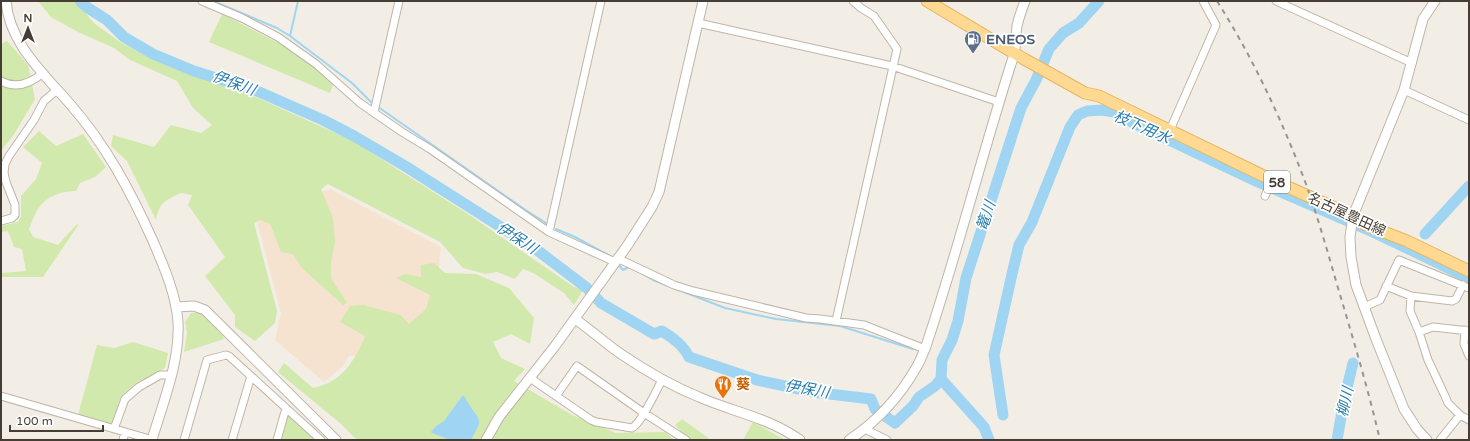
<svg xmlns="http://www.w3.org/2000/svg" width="1470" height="441" font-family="'Varela Round','Noto Sans JP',sans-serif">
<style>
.commercial{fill:#f6e3cf}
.green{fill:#d1e9ac}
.water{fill:#9fd5f2}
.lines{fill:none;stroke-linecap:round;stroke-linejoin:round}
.stream{stroke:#9fd5f2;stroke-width:2}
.river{stroke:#9fd5f2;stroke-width:11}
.minor-casing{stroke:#bfb5a7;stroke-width:9}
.tertiary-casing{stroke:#bfb5a7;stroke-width:11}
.primary-casing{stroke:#e7b55f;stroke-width:13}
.minor{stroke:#fff;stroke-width:7}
.tertiary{stroke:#fff;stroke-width:9}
.primary{stroke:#ffd992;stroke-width:11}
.rail{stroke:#959595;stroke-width:2;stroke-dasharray:5 5;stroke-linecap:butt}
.labels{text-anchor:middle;stroke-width:3.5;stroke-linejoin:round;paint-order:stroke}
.shield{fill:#fff;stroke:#7e7871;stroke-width:1}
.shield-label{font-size:13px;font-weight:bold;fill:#463e34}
.service-label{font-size:14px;font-weight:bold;fill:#4e5e75;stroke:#fff;text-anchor:start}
.street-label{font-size:14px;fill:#463e34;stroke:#fff}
.food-label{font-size:14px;font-weight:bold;fill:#c56008;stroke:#fff;text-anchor:start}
.water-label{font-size:15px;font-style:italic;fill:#297dad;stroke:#fff}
</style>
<rect width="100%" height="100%" fill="#f3eee5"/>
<!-- commercial -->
<path class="commercial" d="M 330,189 L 441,247 L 435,299 L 404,354 L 349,356 L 342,367 L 324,382 L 275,340 L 281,313 L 255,214 Z"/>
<!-- green -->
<path class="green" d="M 38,1 L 75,1 L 95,24 L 120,42 L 144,55 L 190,74 L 240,90 L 353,141 L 468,214 L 574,287 L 583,290 L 574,305 L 564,293 L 535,274 L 523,269 L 515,279 L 497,272 L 486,274 L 463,268 L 440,242 L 328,184 L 321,189 L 333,218 L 335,242 L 331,263 L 331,278 L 347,303 L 343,305 L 302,268 L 292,254 L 281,252 L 270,224 L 260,220 L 254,223 L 277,311 L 275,323 L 255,341 L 235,327 L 235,315 L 205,276 L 225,257 L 188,205 L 192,195 L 181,193 C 166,200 159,202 156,220 L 127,161 L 111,146 L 113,135 L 154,147 L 171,125 L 201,133 L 212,125 L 193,108 L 177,81 L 130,60 L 114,48 L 78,32 L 51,17 Z
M 222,14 L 290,49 L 334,82 L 330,93 L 209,42 Z
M 7,41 L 28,65 L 35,99 L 13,136 L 1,151 L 1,44 Z
M 39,131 L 56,146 L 83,134 L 106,167 L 95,177 L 80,183 L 76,191 C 62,191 46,196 38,209 C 34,214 32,223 29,229 L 33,237 L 58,245 L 76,225 L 79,224 L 43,277 L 1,277 L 1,273 L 26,271 L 22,249 L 14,247 L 8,231 L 1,232 L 1,226 L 18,222 L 21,216 L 21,196 L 36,179 L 42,163 L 23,147 Z
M 434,263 L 445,273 L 476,274 L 509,288 L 534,318 L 530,344 L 511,334 L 493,342 L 501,358 L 525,369 L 514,381 L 572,415 L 616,433 L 665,432 L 674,440 L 357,440 L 341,424 L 278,372 L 284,363 L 313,388 C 341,383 355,361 365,336 L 340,322 L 350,306 L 363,305 L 401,315 L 409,324 L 426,309 L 430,295 L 396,278 L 405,274 L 421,277 L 421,265 Z
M 201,312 L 221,330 L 224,339 L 184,352 L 187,333 L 185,322 L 191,313 Z
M 133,342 L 168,353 L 165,368 L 136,383 L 121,396 L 112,425 L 78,415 L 97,345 L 114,348 Z
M 288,415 L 317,440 L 279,440 Z
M 682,419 L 711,440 L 688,440 L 675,425 Z
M 753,422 L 785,440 L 743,440 Z"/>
<!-- water -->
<path class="water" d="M 463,395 C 466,398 467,402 470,406 C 483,424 481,420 471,440 L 450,440 L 432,433 L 431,432 L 436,426 L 444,421 Z"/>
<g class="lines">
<!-- stream -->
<path class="stream" d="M 213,1 L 277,28 L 290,36
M 298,1 L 290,36 L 352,83 L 371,102 L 527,211 L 546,223
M 556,229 L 575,237 L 612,257
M 617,263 L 623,270 L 631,266
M 636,270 L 653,280 L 725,308 L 776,319 L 840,326 L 913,349
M 939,357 L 942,360"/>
<!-- river -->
<path class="river" d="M 80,1 L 88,8 L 107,20 L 124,37 L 153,54 L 194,71 L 257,91 L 323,120 L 354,136 L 405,166 L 537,250 L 587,288 L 601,303 L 654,334 L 662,331 C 673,338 683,345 689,357 L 757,380 L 813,392 L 871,399 L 875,409 L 895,423 L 913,406 L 919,397 L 935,386 L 941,379
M 1425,234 L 1469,186
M 1003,415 L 994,355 L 1012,274 L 1019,245 L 1032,222 L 1070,127 L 1078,115 L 1087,111 L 1102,110 L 1114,112 L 1135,124 L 1258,182 L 1373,232 L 1469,278
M 989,440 L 984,427 L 941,379 L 942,360 L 952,340 L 958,321 L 966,278 L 1021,108 L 1036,80 L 1049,49 L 1063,33 L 1079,23 L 1099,1
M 1337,440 L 1344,400 L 1353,363"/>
<!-- minor casing -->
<g class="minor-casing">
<path id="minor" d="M 202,1 L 242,18 L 278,37 L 316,64 L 360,103 L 402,132 L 430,149 L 549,232 L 615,262
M 1276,1 L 1412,63
M 698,23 L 892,66 L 999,102
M 1,81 C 16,89 30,84 43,73
M 1404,90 L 1469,120
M 374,112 L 399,1
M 1170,130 L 1216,25 L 1203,1
M 1265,196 L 1272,180
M 1,221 L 12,218 L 15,215 L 15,205 L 6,182 L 4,173 L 5,164 L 9,156 L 34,120 L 44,101 L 57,90
M 549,232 L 601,1
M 617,258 L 674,285 L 693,291 L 806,318 L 820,319 L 864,325 L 925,349
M 1386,286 L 1411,296 L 1452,301 L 1456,299 L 1463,285
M 1411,296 L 1410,311 L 1419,332 L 1428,360 L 1445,396 L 1448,403 L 1460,415 L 1469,420
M 1364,307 L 1380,300 L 1399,260 L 1469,288
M 836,321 L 897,49 L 874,16 L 861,8 L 853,1
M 1465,330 L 1464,344 L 1469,356
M 1419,332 L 1433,327 L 1469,331
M 530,378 L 591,420 L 596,422 L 632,428 C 642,422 656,391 662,380
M 1,396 L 153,440
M 556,396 L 577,366 L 644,413 L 686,440
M 114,429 L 125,399 L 139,387 L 160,375 L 171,375
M 865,429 L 887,440
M 123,440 L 125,432
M 184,440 L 207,360 L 226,355 L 229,356 L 321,440
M 232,440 L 251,376
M 277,440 L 286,408
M 1440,440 L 1460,415"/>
</g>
<!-- tertiary casing -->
<g class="tertiary-casing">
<path id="tertiary" d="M 6,1 C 9,43 44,74 70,104 C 106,145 131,192 153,241 C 164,267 176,294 178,322 C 180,362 163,402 152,440
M 176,307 L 194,306 L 205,310 L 336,440
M 575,319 C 591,330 605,343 621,354 C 646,371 672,386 699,397 C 733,412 770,418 800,440
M 486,440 L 499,417 L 555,346 L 627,246 L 652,207 L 659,192 L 703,1
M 849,440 C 876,422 900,396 916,368 C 920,362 922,355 925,349 C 957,255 981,158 1011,64 C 1017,49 1015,41 1017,26 C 1019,17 1022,9 1025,1
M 1427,440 L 1417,429 L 1404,409 L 1376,339 L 1356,285 L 1351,257 L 1350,237 L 1353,216 L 1404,90 L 1423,19 L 1435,1"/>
</g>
<!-- primary casing -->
<g class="primary-casing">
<path id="primary" d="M 927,1 L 1024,59 L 1085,93 L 1099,96 L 1272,180 L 1353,216 L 1366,225 L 1407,241 L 1469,271"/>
</g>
<!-- minor -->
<use href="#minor" class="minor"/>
<!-- tertiary -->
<use href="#tertiary" class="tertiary"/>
<!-- primary -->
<use href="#primary" class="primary"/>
<!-- rail -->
<path class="rail" d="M 1217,1 C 1253,58 1282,120 1306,184 C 1318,218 1328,253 1338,288 C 1353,338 1368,389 1380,440"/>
</g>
<!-- icons -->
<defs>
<g id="fuel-pin" transform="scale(0.9)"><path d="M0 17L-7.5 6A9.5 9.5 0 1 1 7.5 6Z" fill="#5c6f8a" stroke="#fff"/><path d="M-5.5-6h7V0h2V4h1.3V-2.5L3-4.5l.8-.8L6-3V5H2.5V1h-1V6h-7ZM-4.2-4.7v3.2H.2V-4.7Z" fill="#fff"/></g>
<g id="restaurant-pin" transform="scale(0.9)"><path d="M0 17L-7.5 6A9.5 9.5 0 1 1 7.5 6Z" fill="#e8710a" stroke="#fff"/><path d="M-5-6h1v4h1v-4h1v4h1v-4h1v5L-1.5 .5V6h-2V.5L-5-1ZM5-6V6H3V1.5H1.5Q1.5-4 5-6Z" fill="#fff"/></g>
</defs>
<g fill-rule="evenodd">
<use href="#fuel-pin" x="973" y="39"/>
<use href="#restaurant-pin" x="723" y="384"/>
</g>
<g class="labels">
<!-- shield labels -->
<rect class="shield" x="1264" y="171" width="26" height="22" rx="3"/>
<g class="shield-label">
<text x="1277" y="187">58</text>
</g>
<!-- service labels -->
<g class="service-label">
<text x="986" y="44">ENEOS</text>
</g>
<!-- street labels -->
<g class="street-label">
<text transform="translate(1347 214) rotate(25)" y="5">名古屋豊田線</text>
</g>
<!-- food labels -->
<g class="food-label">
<text x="736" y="389">葵</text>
</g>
<!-- water labels -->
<g class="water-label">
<text transform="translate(234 83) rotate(20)" y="5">伊保川</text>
<text transform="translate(1142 127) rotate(24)" y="5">枝下用水</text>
<text transform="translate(986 216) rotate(-72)" y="5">篭川</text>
<text transform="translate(517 238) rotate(33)" y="5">伊保川</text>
<text transform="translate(807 389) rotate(10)" y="5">伊保川</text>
<text transform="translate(1345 402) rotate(-78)" y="5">柳川</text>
</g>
</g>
<!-- border -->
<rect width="1470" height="441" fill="none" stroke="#463e34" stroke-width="4"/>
<!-- north arrow -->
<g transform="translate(28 28)" stroke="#ffffff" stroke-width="3" paint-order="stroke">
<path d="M0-3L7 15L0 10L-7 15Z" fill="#463e34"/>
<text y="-6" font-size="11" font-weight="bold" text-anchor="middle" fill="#463e34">N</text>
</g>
<!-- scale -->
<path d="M10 425v6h93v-6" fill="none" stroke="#463e34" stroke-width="2"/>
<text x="16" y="425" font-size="12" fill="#463e34" stroke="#ffffff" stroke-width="3" paint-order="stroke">100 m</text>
</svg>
